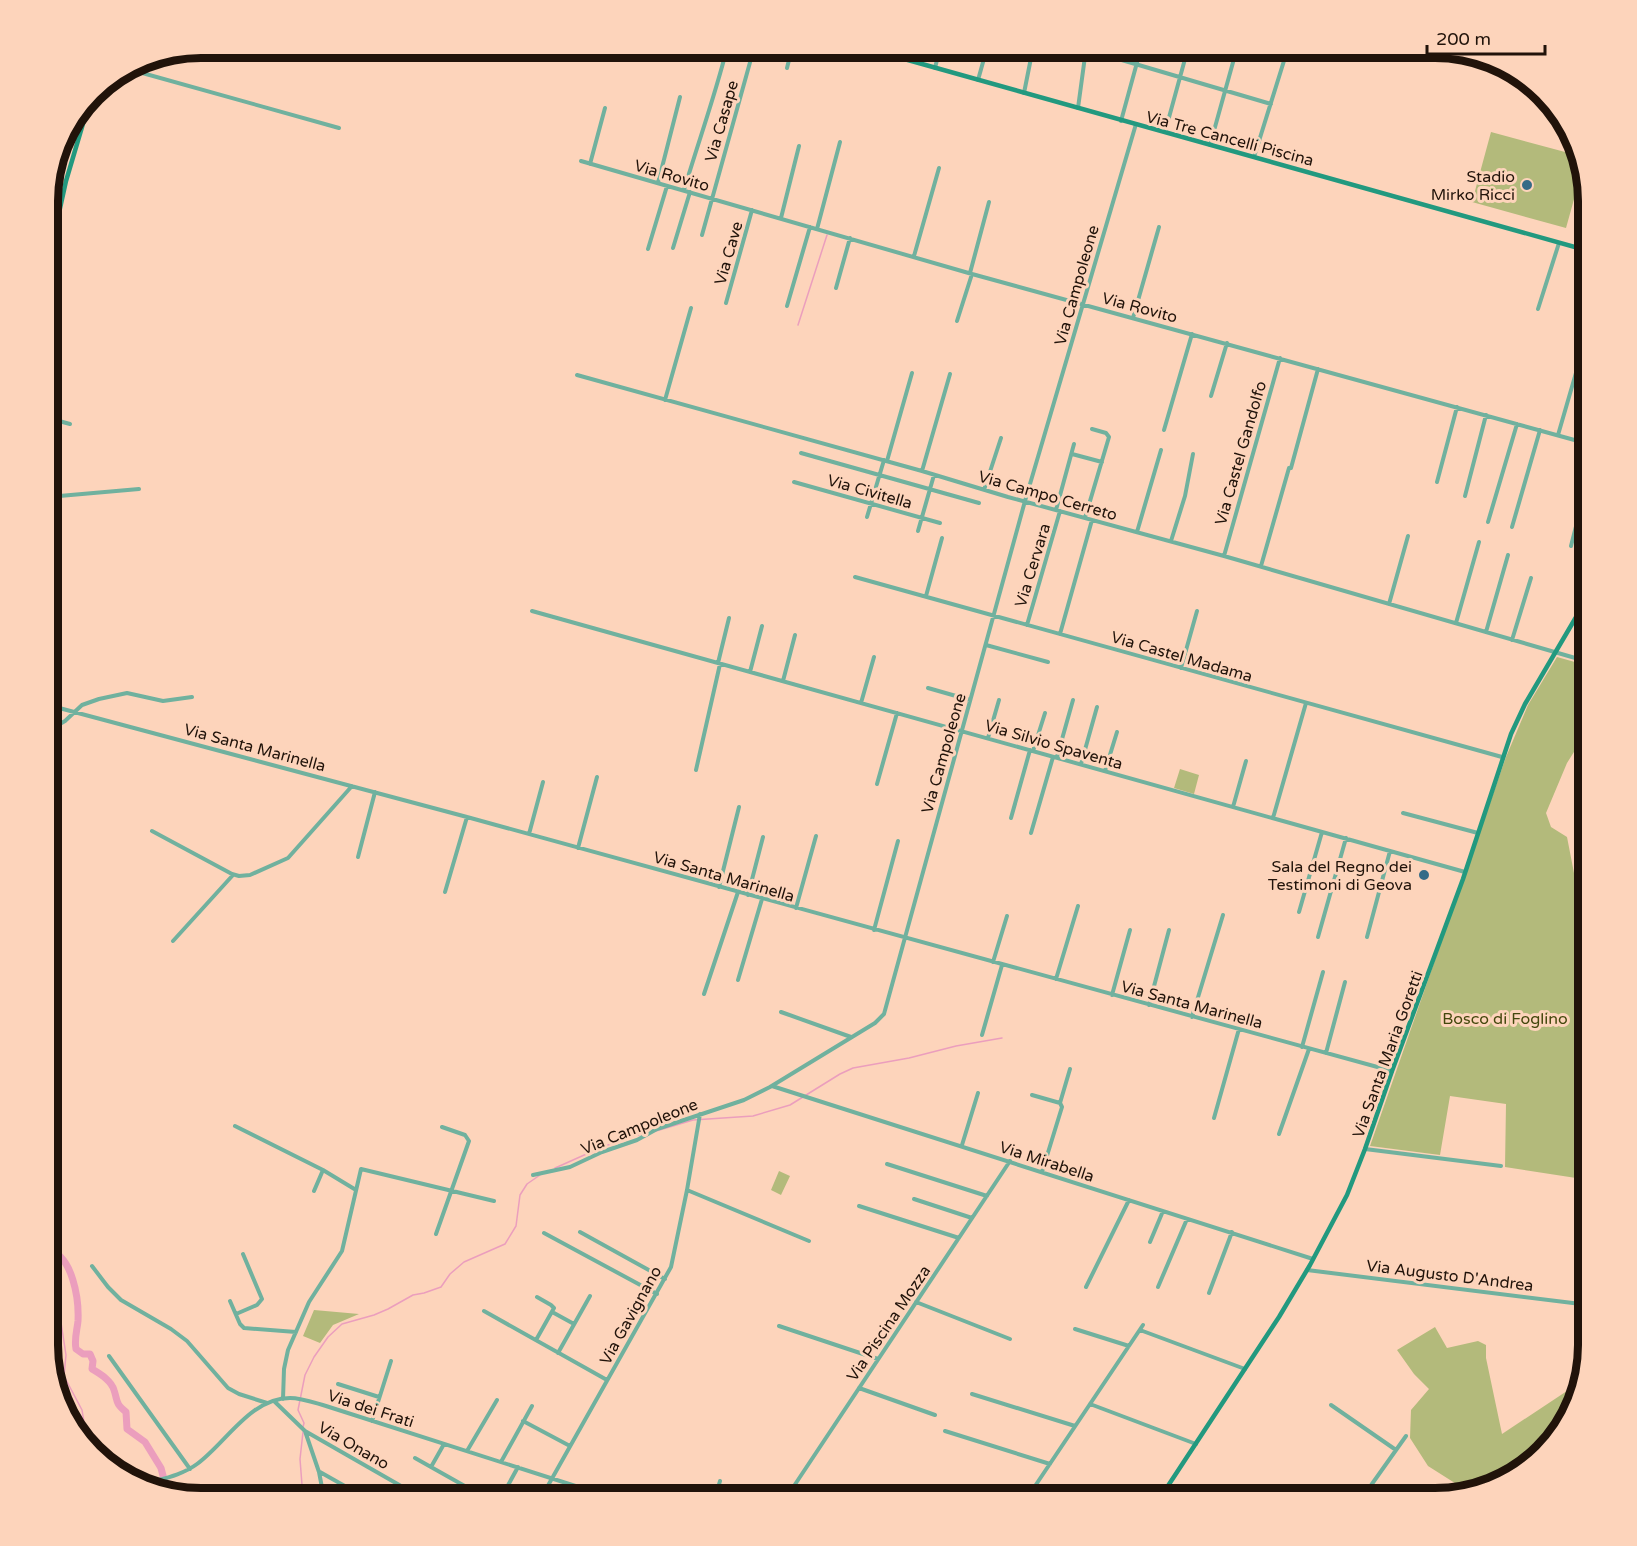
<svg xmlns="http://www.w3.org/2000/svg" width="1637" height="1546" font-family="'Varela Round',sans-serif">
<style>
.green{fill:#b3ba7b}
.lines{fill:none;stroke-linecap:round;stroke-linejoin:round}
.stream{stroke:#eb9ebd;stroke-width:1.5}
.river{stroke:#eb9ebd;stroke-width:7}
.street{stroke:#70b19e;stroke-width:4}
.secondary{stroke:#22997f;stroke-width:4.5}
.poi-dot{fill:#356b87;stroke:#fdd4bb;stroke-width:2}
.labels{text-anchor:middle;stroke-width:6;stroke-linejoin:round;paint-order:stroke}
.street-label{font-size:16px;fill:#21130a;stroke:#fdd4bb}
.poi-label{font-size:16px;fill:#21130a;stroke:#fdd4bb;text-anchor:end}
.park-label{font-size:16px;fill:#43470c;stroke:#fdd4bb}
.rim{fill:none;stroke:#21130a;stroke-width:8}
</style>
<rect width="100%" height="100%" fill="#fdd4bb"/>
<!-- green -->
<path class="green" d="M 1491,132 L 1580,156 L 1583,167 L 1566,228 L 1472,202 Z
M 1557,657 L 1589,666 L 1589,739 L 1579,744 L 1567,763 L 1546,813 L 1551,827 L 1567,837 L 1580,904 L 1589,905 L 1589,1180 L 1505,1167 L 1506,1104 L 1450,1096 L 1440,1155 L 1370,1146 L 1506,757 L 1528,705 Z
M 1180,769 L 1199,775 L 1194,794 L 1174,788 Z
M 779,1171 L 790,1176 L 781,1195 L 771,1190 Z
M 314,1310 L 359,1314 L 333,1325 L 320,1343 L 303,1336 Z
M 1435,1327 L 1447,1348 L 1478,1341 L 1486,1345 L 1486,1358 L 1502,1434 L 1582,1381 L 1577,1404 L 1544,1453 L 1495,1486 L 1469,1492 L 1428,1466 L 1410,1438 L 1411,1410 L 1429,1389 L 1414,1374 L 1397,1350 Z"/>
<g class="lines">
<!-- stream -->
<path class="stream" d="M 798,325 L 827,235
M 656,1131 L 693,1120 L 753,1116 L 790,1105 L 840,1074 L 853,1068 L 909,1058 L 956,1046 L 1002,1038
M 555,1168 C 585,1155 614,1140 646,1133
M 48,1283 L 55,1296 L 60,1316 L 66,1355 L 64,1376 L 82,1410 L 84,1422 L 78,1430
M 303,1427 L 304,1423 L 298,1410 L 305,1375 L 314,1357 L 328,1337 L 342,1324 L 374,1315 L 388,1309 L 413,1295 L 424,1293 L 441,1287 L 450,1274 L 464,1262 L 505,1244 L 516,1226 L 520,1195 L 527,1184 L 540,1175
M 85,1441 L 90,1444
M 303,1498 L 300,1459 L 303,1432"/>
<!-- river -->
<path class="river" d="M 48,1250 C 73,1255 79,1300 78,1321 C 77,1331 74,1339 76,1349 L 83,1354 L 90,1354 L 93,1361 L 92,1369 C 100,1374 111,1380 114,1390 C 118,1402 115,1403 126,1412 L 127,1429 L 145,1442 L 161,1468 L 167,1491"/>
<!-- street -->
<path class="street" d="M 1081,48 L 1271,104
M 1242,48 L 1285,59
M 893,56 L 895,48
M 787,68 L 792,48
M 935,68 L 940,48
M 128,69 L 339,128
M 978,80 L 987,48
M 1024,93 L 1033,48
M 1078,108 L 1086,49
M 1121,121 L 1141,48
M 1165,132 L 1188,48
M 1210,145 L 1237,48
M 1254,157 L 1288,48
M 581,161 L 972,274 L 1589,444
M 590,164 L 605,108
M 658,183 L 680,97
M 684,190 C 698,143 715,96 727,48
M 48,199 L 62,199
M 781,218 L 799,146
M 817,229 L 840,142
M 702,235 L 754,48
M 673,248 L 690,192
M 648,249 L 667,186
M 914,256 L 939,168
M 970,273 L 989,202
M 836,288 L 850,238
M 726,303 L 752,210
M 787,306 L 810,227
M 1538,309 L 1559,243
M 1133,318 L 1159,227
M 957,321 L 972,274
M 577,375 L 922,471 L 1008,497 L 1224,556 L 1589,662
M 1211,396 L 1227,343
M 665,400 L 691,308
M 48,418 L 70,424
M 1164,430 L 1192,334
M 1558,435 L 1580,359
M 801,453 L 979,503
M 1072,454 L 1102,462
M 887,461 L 912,373
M 1291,468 L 1318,369
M 922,471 L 950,374
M 794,482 L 940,523
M 1437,482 L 1457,407
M 984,490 L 1001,438
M 1465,496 L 1486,415
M 48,497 L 139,489
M 1056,510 L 1074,444
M 867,517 L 884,460
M 1085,518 L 1109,437 L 1106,433 L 1092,429
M 1488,522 L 1517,424
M 1512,527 L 1540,430
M 918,531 L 934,475
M 1137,532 L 1161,450
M 1171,541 L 1185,496 L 1193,454
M 1571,546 L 1582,503 L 1584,501 L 1589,502
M 1224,556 L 1280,358
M 1261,566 L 1289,468
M 855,577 L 1502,757
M 926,596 L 942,538
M 1389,604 L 1408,536
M 532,611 L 1465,872
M 1456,623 L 1479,542
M 1027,625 L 1060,511
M 1486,632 L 1508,555
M 1060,634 L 1092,520
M 1512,640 L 1531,578
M 986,645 L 1048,662
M 718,663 L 729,618
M 1181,668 L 1197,611
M 750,672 L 762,626
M 783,681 L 795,635
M 928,688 L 970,700
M 861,703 L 874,657
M 48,705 L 467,817 L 1392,1071
M 48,731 L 65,721 L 82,705 L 99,699 L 127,693 L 163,701 L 192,697
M 988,738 L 999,700
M 1033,751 L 1045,713
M 1057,757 L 1073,700
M 1081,764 L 1097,707
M 696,770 L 720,664
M 1105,771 L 1117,732
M 877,784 L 897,713
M 1233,807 L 1246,761
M 1403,813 L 1478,833
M 1011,818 L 1030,750
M 1273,818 L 1306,703
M 152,831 L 232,874 L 239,876 L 250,875 L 288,858 L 352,786
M 1031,833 L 1053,757
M 529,834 L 543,782
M 578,848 L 597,777
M 358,857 L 375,792
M 719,887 L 739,807
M 445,892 L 467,817
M 748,895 L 763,837
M 796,908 L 816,836
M 1299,912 L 1322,832
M 874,930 L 898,841
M 1318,937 L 1346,838
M 1367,937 L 1390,851
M 173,941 L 233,875
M 993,962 L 1007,916
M 1056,979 L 1078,906
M 738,980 L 762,899
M 704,994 L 738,892
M 1112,995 L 1130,930
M 1149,1005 L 1169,930
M 781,1012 L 851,1037
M 1192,1017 L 1223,915
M 982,1035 L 1002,965
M 1302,1047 L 1323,972
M 1326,1053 L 1345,982
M 772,1086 L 1313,1259
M 1032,1095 L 1060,1103
M 1214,1118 L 1239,1029
M 235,1126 L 323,1170 L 356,1190
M 1279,1134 L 1309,1049
M 962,1145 L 978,1093
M 1365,1149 L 1501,1166
M 887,1164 L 987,1196
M 1042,1172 L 1062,1107 L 1060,1103 L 1070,1069
M 533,1175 L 570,1167 L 602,1152 L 637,1140 L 657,1129 L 744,1100 L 770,1087 L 875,1023 L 884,1014 L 1025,501 L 1136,124
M 687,1190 L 809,1241
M 314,1191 L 323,1170
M 914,1199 L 972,1218
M 859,1206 L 959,1238
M 580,1232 L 665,1279
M 544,1233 L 657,1294
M 436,1234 L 469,1141 L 465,1135 L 442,1127
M 1150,1242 L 1163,1211
M 92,1266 L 108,1287 L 121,1300 L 171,1329 L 187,1341 L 228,1388 L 239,1394 L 267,1403
M 1307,1270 L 1589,1305
M 1086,1287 L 1129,1200
M 1158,1287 L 1187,1219
M 1209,1293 L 1232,1232
M 230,1301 L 240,1324 L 244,1328 L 296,1332
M 916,1302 L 1010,1339
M 484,1311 L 607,1380
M 554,1313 L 574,1324
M 236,1314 L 257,1305 L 262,1299 L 243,1254
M 779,1326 L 878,1359
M 1075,1329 L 1129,1346
M 1140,1330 L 1245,1369
M 536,1340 L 554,1308 L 551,1305 L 537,1297
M 558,1353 L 590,1296
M 109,1356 L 190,1469
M 338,1384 L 379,1397
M 859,1388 L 935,1415
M 972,1394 L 1075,1426
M 283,1399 L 284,1369 L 288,1350 L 309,1302 L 342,1251 L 361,1169 L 494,1201
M 274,1401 L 305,1431 L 319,1472 L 324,1498
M 1090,1404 L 1196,1444
M 1331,1405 L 1396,1450
M 372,1421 L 391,1361
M 523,1421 L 570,1446
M 305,1431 L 422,1498
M 945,1431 L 1050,1464
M 467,1451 L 497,1400
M 415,1458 L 486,1498
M 501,1462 L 532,1406
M 431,1467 L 444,1444
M 320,1472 L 366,1498
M 141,1485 C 160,1479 181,1476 197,1464 C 226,1443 250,1398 290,1398 C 302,1398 315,1403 326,1406 L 613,1498
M 692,1488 L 725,1498
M 1098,1490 L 1118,1498
M 1032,1491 L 1050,1498
M 501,1498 L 518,1467
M 541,1498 L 671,1267 L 687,1190 L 700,1114
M 715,1498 L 720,1481
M 786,1498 L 1010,1161
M 1027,1498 L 1143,1325
M 1362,1498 L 1406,1436"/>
<!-- secondary -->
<path class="secondary" d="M 865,48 L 1589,251
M 48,263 L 66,181 L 90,100
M 1160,1498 L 1279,1317 L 1310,1265 L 1347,1195 L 1365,1149 L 1392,1071 L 1463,879 L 1511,734 L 1525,704 L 1589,595"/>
</g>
<!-- markers -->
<g class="poi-dot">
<circle cx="1527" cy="185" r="6"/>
<circle cx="1424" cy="875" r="6"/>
</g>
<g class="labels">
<!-- street labels -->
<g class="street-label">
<text transform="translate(721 121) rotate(-74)" y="6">Via Casape</text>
<text transform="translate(1230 138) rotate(15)" y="6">Via Tre Cancelli Piscina</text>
<text transform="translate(672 175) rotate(16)" y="6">Via Rovito</text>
<text transform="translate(728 253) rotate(-74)" y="6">Via Cave</text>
<text transform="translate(1076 285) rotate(-74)" y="6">Via Campoleone</text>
<text transform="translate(1140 307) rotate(15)" y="6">Via Rovito</text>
<text transform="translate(1240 453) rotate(-74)" y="6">Via Castel Gandolfo</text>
<text transform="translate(870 491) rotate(16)" y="6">Via Civitella</text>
<text transform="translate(1048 495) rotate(16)" y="6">Via Campo Cerreto</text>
<text transform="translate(1032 565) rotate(-73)" y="6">Via Cervara</text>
<text transform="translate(1182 656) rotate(16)" y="6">Via Castel Madama</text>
<text transform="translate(1054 744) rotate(16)" y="6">Via Silvio Spaventa</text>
<text transform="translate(255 747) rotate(15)" y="6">Via Santa Marinella</text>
<text transform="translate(943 753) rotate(-74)" y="6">Via Campoleone</text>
<text transform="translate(724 876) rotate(16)" y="6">Via Santa Marinella</text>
<text transform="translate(1192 1004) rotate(15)" y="6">Via Santa Marinella</text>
<text transform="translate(1387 1054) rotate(-70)" y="6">Via Santa Maria Goretti</text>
<text transform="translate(639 1126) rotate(-22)" y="6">Via Campoleone</text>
<text transform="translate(1047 1161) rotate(18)" y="6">Via Mirabella</text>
<text transform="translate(1450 1275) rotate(7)" y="6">Via Augusto D'Andrea</text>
<text transform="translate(630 1315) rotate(-61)" y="6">Via Gavignano</text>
<text transform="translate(888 1323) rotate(-56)" y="6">Via Piscina Mozza</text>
<text transform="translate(371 1408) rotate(18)" y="6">Via dei Frati</text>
<text transform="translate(354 1445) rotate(30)" y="6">Via Onano</text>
</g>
<!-- poi labels -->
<g class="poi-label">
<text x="1515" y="182">Stadio<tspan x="1515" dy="18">Mirko Ricci</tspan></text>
<text x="1412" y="872">Sala del Regno dei<tspan x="1412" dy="18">Testimoni di Geova</tspan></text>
</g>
<!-- park labels -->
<g class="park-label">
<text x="1505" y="1024">Bosco di Foglino</text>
</g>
</g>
<!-- crop -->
<path d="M0 0H1637V1546H0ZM201 58H1435A143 143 0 0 1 1578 201V1345A143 143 0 0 1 1435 1488H201A143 143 0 0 1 58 1345V201A143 143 0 0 1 201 58Z" fill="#fdd4bb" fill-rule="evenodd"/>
<path class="rim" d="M201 58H1435A143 143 0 0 1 1578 201V1345A143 143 0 0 1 1435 1488H201A143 143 0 0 1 58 1345V201A143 143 0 0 1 201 58Z"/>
<!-- scale -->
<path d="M1427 45v9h118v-9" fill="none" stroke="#21130a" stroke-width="3"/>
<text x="1436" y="45" font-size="18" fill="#21130a" stroke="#fdd4bb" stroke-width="4.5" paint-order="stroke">200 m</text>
</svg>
